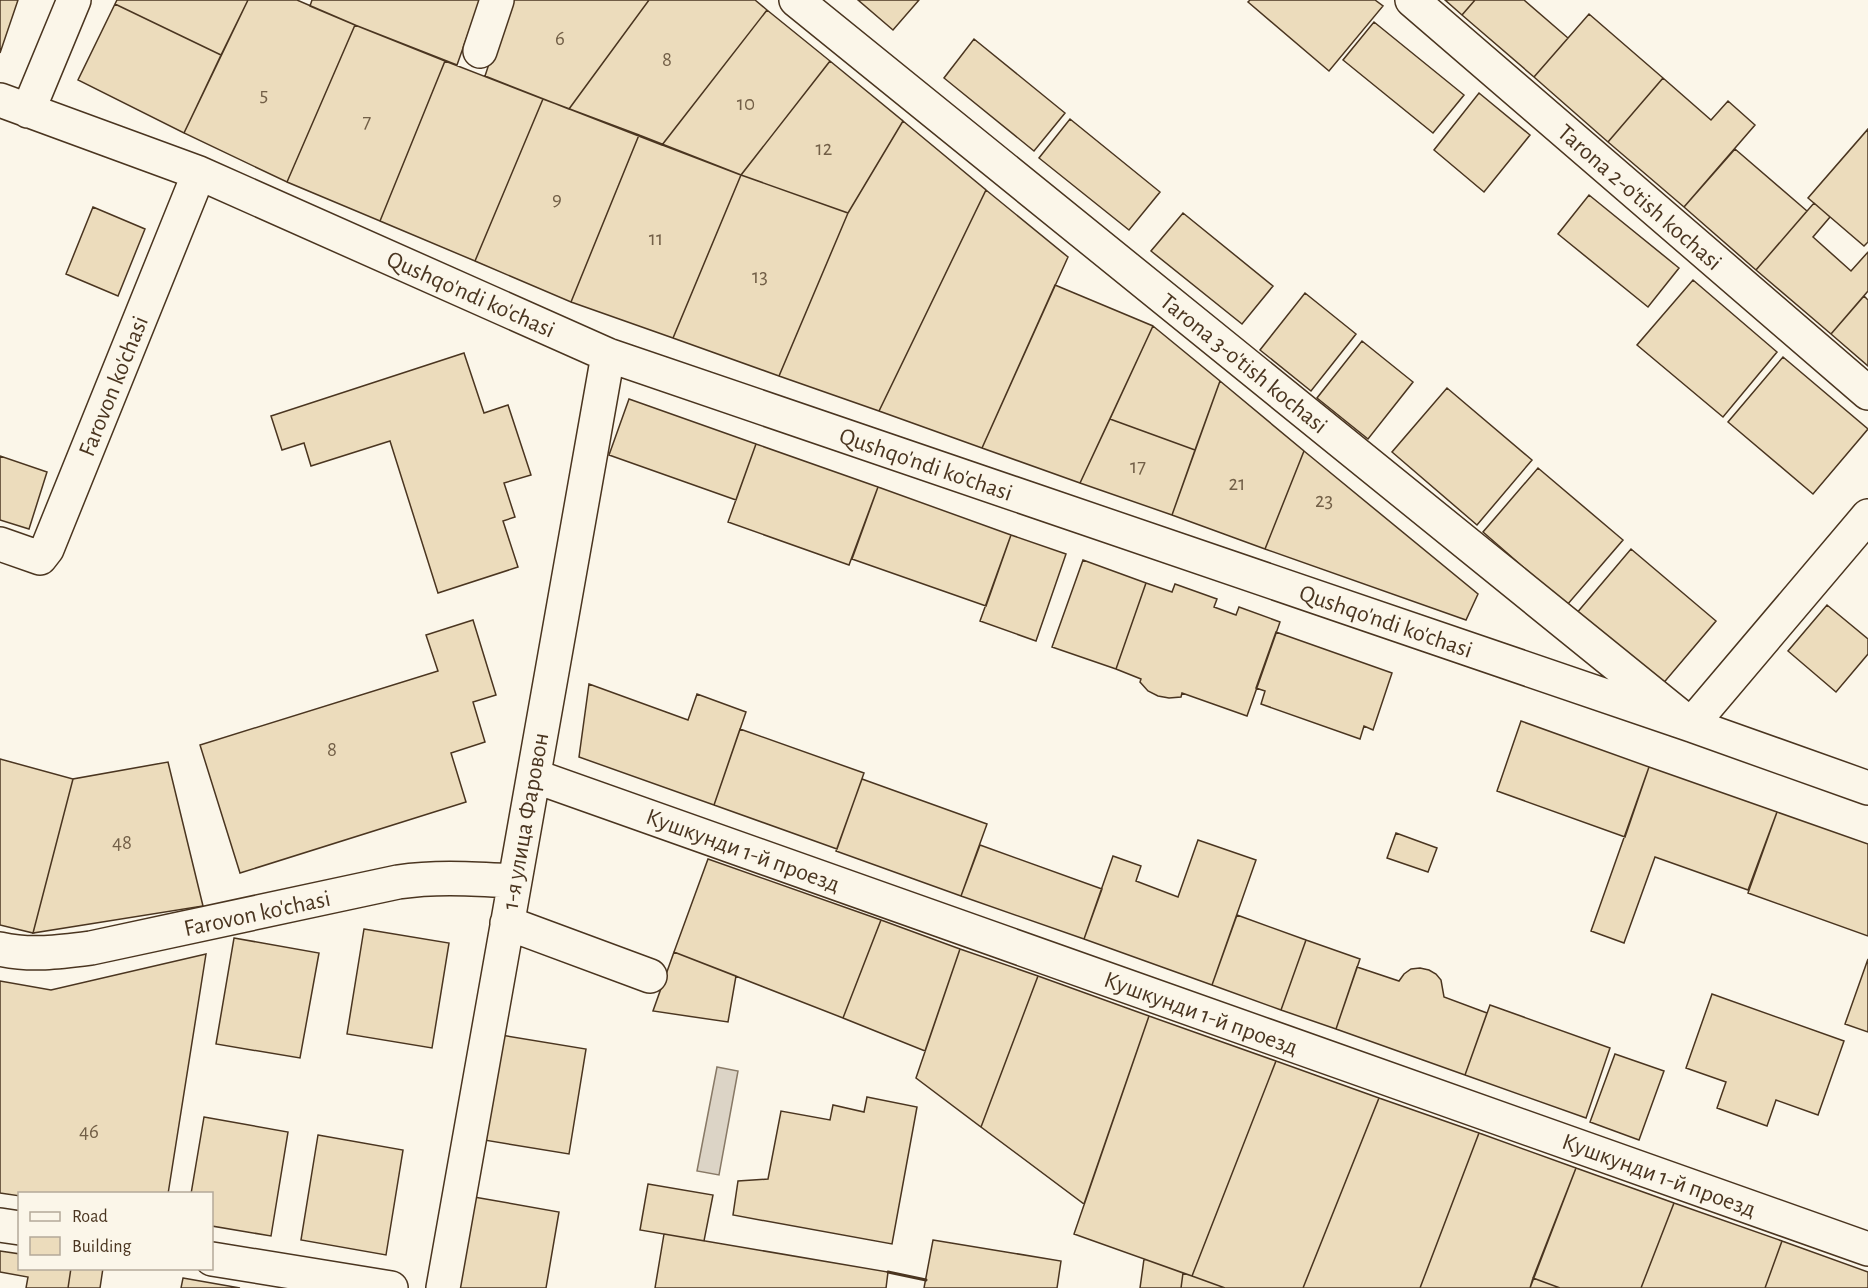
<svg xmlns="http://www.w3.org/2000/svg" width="1868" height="1288" font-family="'Alegreya Sans',sans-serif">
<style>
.water{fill:#dcd4c6;stroke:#887966;stroke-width:1.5}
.building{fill:#ecdcbc;stroke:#4a3520;stroke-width:1.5}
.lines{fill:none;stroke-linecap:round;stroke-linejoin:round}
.minor-casing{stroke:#4a3520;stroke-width:36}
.minor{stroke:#fbf6e9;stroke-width:33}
.wall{stroke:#4a3520;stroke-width:3}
.labels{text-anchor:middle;stroke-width:4.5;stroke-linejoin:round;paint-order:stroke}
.number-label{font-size:21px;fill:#725f47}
.street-label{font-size:24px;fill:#4a3520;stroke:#fbf6e9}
</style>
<rect width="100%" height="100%" fill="#fbf6e9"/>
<!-- water -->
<path class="water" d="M 717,1067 L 738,1071 L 719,1175 L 697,1171 Z"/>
<!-- building -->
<path class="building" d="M 0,0 L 18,0 L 0,53 Z
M 117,0 L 248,0 L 221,55 L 115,4 Z
M 248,0 L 297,0 L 355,25 L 287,182 L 184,133 Z
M 312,0 L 480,0 L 457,65 L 355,25 L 310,6 Z
M 510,0 L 649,0 L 569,109 L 485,76 Z
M 649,0 L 755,0 L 767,10 L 662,145 L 569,109 Z
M 858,0 L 919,0 L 893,30 Z
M 1250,0 L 1375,0 L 1383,6 L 1329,71 L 1248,2 Z
M 1445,0 L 1475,0 L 1462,15 Z
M 1475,0 L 1524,0 L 1568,38 L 1534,77 L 1462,15 Z
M 115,4 L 221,55 L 184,133 L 78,80 Z
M 767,10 L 830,61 L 741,175 L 662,145 Z
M 1589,14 L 1663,78 L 1608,142 L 1534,77 Z
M 1374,22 L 1464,95 L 1433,133 L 1343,60 Z
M 355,25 L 445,61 L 380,221 L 287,182 Z
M 974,39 L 1065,113 L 1034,151 L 944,78 Z
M 445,61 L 543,99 L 475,261 L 380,221 Z
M 830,61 L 903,121 L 848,213 L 741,175 Z
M 1663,78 L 1711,120 L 1728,101 L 1755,125 L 1684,207 L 1608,142 Z
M 1479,93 L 1530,135 L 1484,192 L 1434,150 Z
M 543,99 L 639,135 L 571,302 L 475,261 Z
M 1070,119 L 1160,192 L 1129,230 L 1039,158 Z
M 903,121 L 986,190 L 879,411 L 779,376 L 848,213 Z
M 1868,129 L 1868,242 L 1864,246 L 1808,198 Z
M 639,135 L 741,175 L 673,338 L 571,302 Z
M 1735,149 L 1807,211 L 1756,270 L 1684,207 Z
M 741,175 L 848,213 L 779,376 L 673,338 Z
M 986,190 L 1068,257 L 982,448 L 879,411 Z
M 1589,195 L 1679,268 L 1648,307 L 1558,234 Z
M 1814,203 L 1830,217 L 1813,237 L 1851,271 L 1868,252 L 1868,291 L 1831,334 L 1756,270 Z
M 93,207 L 145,229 L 118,296 L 66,274 Z
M 1183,213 L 1273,286 L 1242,324 L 1151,251 Z
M 1693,280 L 1777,352 L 1723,417 L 1637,345 Z
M 1055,285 L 1153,326 L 1080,483 L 982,448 Z
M 1305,293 L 1356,334 L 1311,391 L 1260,350 Z
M 1864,296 L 1868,300 L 1868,366 L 1831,334 Z
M 1153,326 L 1220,381 L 1195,450 L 1110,419 Z
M 1362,341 L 1413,382 L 1368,439 L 1317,398 Z
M 464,353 L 484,413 L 508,405 L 531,475 L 504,483 L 515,517 L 503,521 L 518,567 L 438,593 L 390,441 L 311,466 L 304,443 L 282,450 L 271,416 Z
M 1783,357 L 1868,429 L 1813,494 L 1728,422 Z
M 1220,381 L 1304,451 L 1265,549 L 1172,515 Z
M 1447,388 L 1532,460 L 1477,525 L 1392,452 Z
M 629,399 L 756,444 L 736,500 L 609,455 Z
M 1110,419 L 1195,450 L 1172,515 L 1080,483 Z
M 756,444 L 878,487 L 849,565 L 728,522 Z
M 1304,451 L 1478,594 L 1466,620 L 1265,549 Z
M 0,456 L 47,472 L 29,529 L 0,520 Z
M 1538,468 L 1623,540 L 1567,605 L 1483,532 Z
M 878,487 L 1011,535 L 986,606 L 852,559 Z
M 1011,535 L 1066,554 L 1036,641 L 980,621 Z
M 1631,549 L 1716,621 L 1661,686 L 1576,614 Z
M 1083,560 L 1146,583 L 1116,669 L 1052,647 Z
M 1146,583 L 1172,592 L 1175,584 L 1217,599 L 1214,607 L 1236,615 L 1239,607 L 1280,622 L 1247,716 L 1182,693 L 1181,697 L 1169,698 L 1158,696 L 1148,691 L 1140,682 L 1141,679 L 1116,669 Z
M 1827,605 L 1868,639 L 1868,654 L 1836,692 L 1788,651 Z
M 473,620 L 496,695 L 473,702 L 485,742 L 451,753 L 466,802 L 240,873 L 200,745 L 438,671 L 426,635 Z
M 1276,632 L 1392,673 L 1373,730 L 1364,726 L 1360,739 L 1261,704 L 1265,691 L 1256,688 Z
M 589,684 L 688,720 L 697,694 L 746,712 L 714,805 L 579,757 Z
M 1521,721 L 1649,767 L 1625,837 L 1497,791 Z
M 740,729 L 864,773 L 837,849 L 714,805 Z
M 0,759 L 73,779 L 33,933 L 0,925 Z
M 168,762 L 203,906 L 33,933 L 73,779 Z
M 1649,767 L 1777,812 L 1748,890 L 1655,857 L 1624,943 L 1591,931 Z
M 862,779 L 987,824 L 961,896 L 836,851 Z
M 1777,812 L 1868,844 L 1868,936 L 1748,893 Z
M 1396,833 L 1437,848 L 1428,872 L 1387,858 Z
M 1198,840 L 1256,860 L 1212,985 L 1084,939 L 1113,856 L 1141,866 L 1136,881 L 1178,897 Z
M 980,845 L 1102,889 L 1084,939 L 961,896 Z
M 708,859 L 881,920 L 843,1018 L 674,952 Z
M 1237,915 L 1306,940 L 1281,1010 L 1212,985 Z
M 881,920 L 960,949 L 925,1051 L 843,1018 Z
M 364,929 L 449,943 L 432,1048 L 347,1034 Z
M 234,938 L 319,953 L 300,1058 L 216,1044 Z
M 1306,940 L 1360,959 L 1336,1029 L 1281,1010 Z
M 960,949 L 1038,976 L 981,1127 L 916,1078 Z
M 674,952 L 736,976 L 728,1022 L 653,1011 Z
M 206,954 L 168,1194 L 20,1194 L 20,1196 L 0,1193 L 0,981 L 51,990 Z
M 1868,959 L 1868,1032 L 1845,1024 Z
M 1357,967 L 1399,981 L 1404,974 L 1411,969 L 1420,968 L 1429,970 L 1436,974 L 1441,980 L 1444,997 L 1487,1013 L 1465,1075 L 1336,1029 Z
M 1038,976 L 1149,1016 L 1084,1204 L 981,1127 Z
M 1712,994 L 1844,1041 L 1818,1115 L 1776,1100 L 1767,1126 L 1717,1108 L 1726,1082 L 1686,1068 Z
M 1490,1005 L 1610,1048 L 1586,1118 L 1465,1075 Z
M 1149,1016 L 1276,1061 L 1192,1276 L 1074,1234 Z
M 501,1035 L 586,1049 L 569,1154 L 484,1140 Z
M 1615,1054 L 1664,1071 L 1639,1140 L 1590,1122 Z
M 1276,1061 L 1379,1098 L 1303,1288 L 1225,1288 L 1192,1276 Z
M 867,1097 L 917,1107 L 892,1244 L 733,1215 L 738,1181 L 768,1179 L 781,1111 L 830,1120 L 833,1105 L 864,1112 Z
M 1379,1098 L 1479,1133 L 1420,1288 L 1303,1288 Z
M 204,1117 L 288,1132 L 271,1236 L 212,1226 L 212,1194 L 191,1194 Z
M 1479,1133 L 1576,1168 L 1530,1288 L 1420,1288 Z
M 318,1135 L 403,1150 L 386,1255 L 301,1240 Z
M 1576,1168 L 1674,1203 L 1641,1288 L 1560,1288 L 1533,1278 Z
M 648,1184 L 713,1195 L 704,1241 L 640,1230 Z
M 474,1197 L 559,1212 L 546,1288 L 459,1288 Z
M 1674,1203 L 1782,1241 L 1765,1288 L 1641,1288 Z
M 664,1234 L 888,1272 L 886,1288 L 655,1288 Z
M 933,1240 L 1061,1261 L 1057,1288 L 924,1288 Z
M 1782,1241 L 1868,1272 L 1868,1288 L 1765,1288 Z
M 0,1251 L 20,1254 L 20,1268 L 71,1268 L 68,1288 L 26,1288 L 28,1277 L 0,1272 Z
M 1144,1259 L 1183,1273 L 1181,1288 L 1140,1288 Z
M 71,1268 L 103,1268 L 100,1288 L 68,1288 Z
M 1183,1273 L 1192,1276 L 1225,1288 L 1181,1288 Z
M 183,1278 L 240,1288 L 181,1288 Z
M 1533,1278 L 1560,1288 L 1530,1288 Z"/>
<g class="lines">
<!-- minor casing -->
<g class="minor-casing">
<path id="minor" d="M 796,0 L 1691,725 L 1868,516
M 1412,0 L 1868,393
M 480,51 L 497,0
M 0,100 L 199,173 L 608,355 L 1691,725 L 1868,788
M 28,111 L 74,0
M 0,544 L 40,558 L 47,549 L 199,173
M 534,776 L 1868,1249
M 507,923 L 650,976
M 0,949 C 30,956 60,952 91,948 L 398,882 C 438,876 475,879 515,881
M 0,1225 L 20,1228
M 212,1259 L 391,1288
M 443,1288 L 608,355"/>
</g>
<!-- minor -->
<use href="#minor" class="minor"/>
<!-- wall -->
<path class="wall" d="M 888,1272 L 926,1280"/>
</g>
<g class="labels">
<!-- number labels -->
<g class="number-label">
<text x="560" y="45">6</text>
<text x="667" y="66">8</text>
<text x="264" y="101">5</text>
<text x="746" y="110">10</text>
<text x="367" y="128">7</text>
<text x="824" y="155">12</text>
<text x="557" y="205">9</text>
<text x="656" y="245">11</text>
<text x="760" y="283">13</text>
<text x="1138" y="473">17</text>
<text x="1237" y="490">21</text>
<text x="1324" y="507">23</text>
<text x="332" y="756">8</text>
<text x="122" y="849">48</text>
<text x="89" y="1138">46</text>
</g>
<!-- street labels -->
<g class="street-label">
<text transform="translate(1640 197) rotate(41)" y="8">Tarona 2-o'tish kochasi</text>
<text transform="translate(471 294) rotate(24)" y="8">Qushqo'ndi ko'chasi</text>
<text transform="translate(1244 363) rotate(39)" y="8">Tarona 3-o'tish kochasi</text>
<text transform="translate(113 386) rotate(-68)" y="8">Farovon ko'chasi</text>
<text transform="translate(926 464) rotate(19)" y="8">Qushqo'ndi ko'chasi</text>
<text transform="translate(1386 621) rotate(19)" y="8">Qushqo'ndi ko'chasi</text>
<text transform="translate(525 821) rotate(-80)" y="8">1-я улица Фаровон</text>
<text transform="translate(743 850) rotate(20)" y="8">Кушкунди 1-й проезд</text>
<text transform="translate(257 913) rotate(-12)" y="8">Farovon ko'chasi</text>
<text transform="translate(1201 1013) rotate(20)" y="8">Кушкунди 1-й проезд</text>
<text transform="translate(1659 1175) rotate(20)" y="8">Кушкунди 1-й проезд</text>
</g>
</g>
<!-- legend -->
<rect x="18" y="1192" width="195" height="78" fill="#fbf6e9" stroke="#b4a999" stroke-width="1.5"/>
<rect x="30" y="1212" width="30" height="9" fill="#fbf6e9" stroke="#b4a999" stroke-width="1.5"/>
<text x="72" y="1222" font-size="18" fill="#4a3520">Road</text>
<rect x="30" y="1237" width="30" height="18" fill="#ecdcbc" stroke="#b4a999" stroke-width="1.5"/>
<text x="72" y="1252" font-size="18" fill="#4a3520">Building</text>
</svg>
